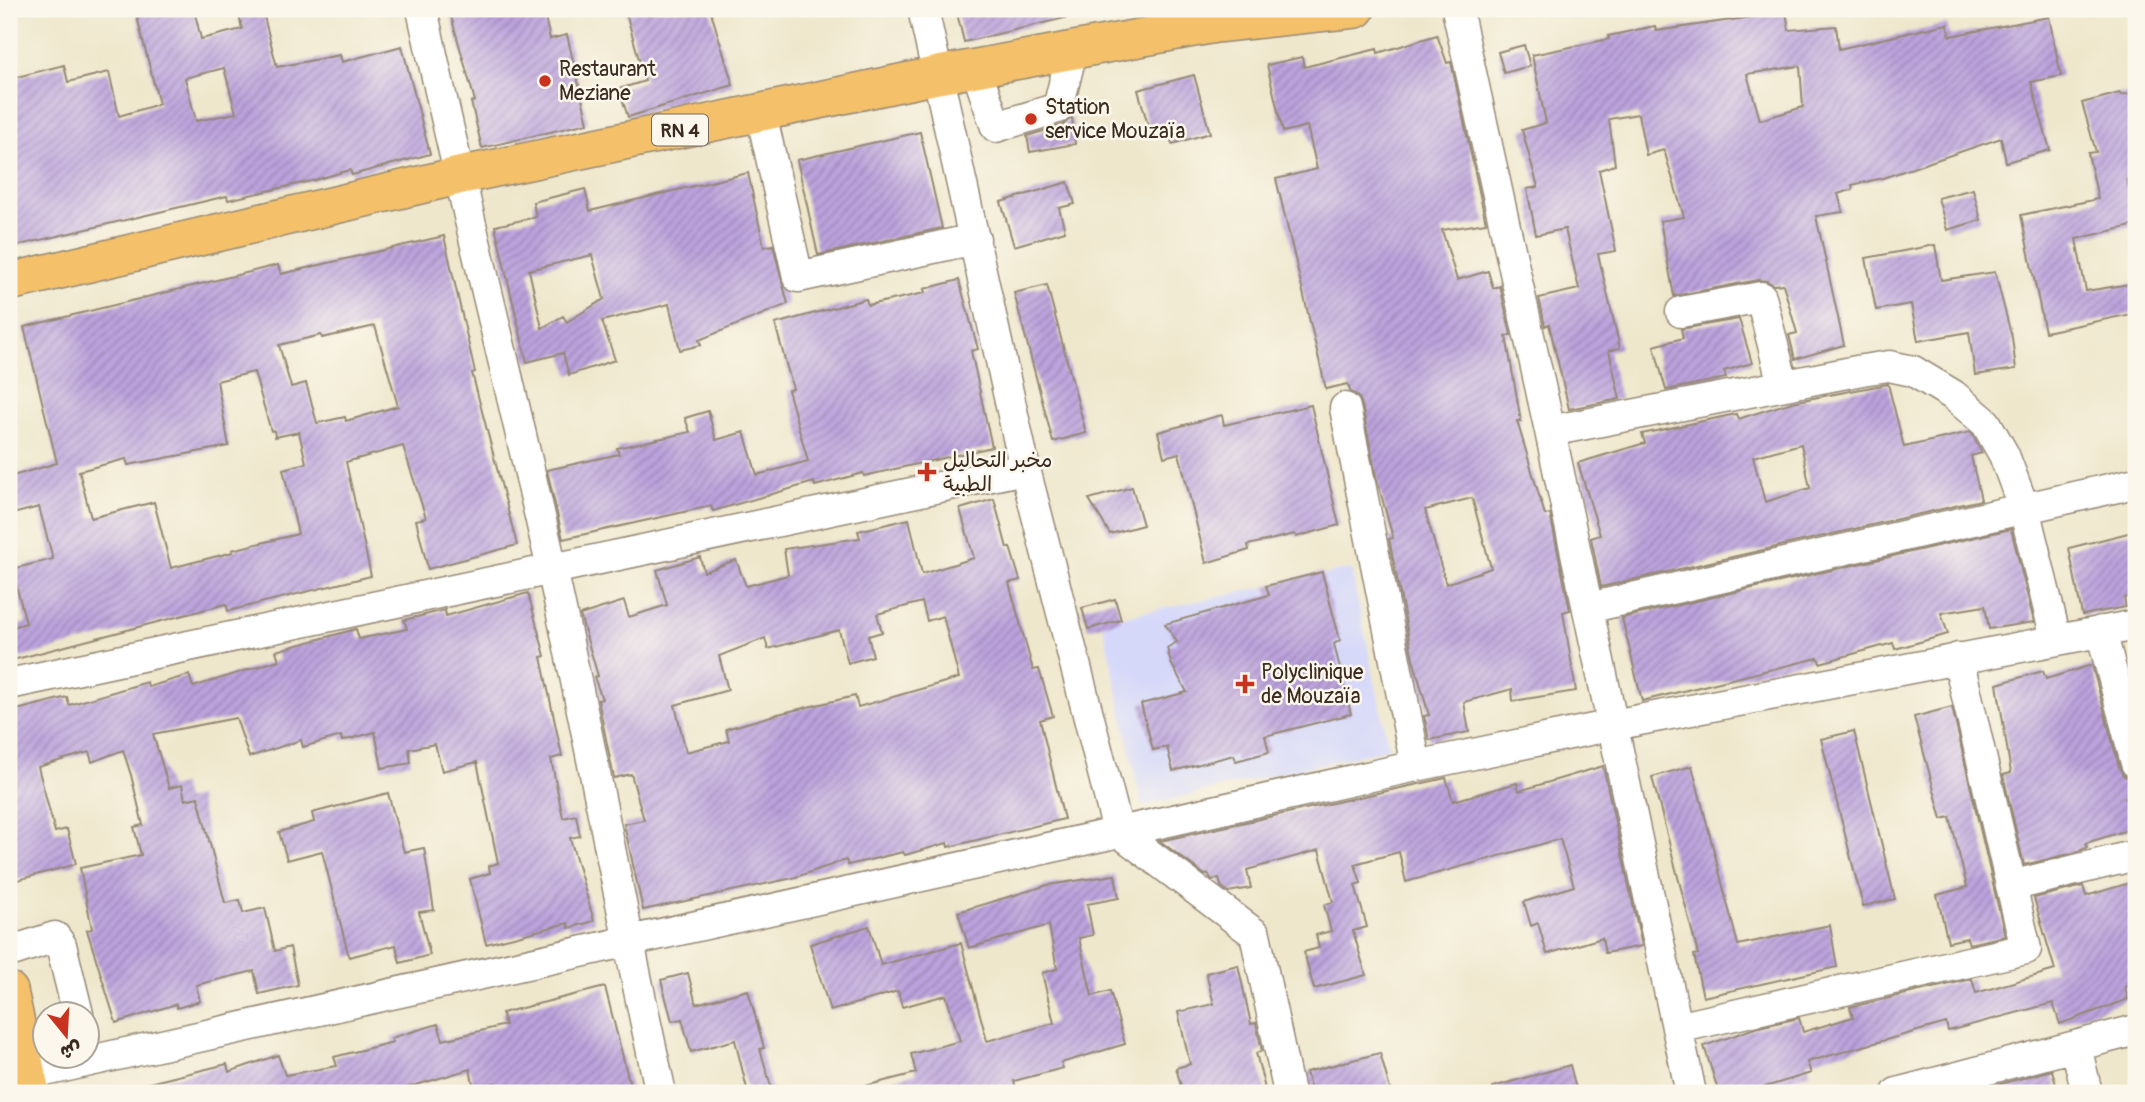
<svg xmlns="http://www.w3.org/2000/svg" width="2145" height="1102" font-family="Pangolin,'Playpen Sans Arabic',sans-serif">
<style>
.built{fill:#d5d8f9}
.building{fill:url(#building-hatch);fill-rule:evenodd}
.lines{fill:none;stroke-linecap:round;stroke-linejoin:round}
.minor-casing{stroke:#958875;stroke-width:33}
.major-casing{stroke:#958875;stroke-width:40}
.minor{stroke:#fff;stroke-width:30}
.major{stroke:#f4c16a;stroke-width:37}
.poi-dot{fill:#c8321e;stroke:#fbf7ec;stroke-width:2.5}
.labels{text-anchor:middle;stroke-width:5;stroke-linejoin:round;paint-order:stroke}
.shield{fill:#fbf7ec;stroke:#75685c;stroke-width:2}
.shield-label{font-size:19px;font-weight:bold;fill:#3b2a1e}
.poi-label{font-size:21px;fill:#3b2a1e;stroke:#fbf7ec;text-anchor:start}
</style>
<defs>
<pattern id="building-hatch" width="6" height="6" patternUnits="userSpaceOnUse" patternTransform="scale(1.75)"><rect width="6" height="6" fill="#bca3dd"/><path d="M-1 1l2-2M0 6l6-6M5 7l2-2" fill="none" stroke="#9a85b3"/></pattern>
</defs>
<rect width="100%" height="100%" fill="#fbf7ec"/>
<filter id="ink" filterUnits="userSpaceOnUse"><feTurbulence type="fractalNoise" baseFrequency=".0143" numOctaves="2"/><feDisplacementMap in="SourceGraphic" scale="14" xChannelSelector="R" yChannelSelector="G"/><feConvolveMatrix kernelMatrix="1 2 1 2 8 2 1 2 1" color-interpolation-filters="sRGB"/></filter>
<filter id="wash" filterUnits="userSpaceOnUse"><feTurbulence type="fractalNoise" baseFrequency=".00686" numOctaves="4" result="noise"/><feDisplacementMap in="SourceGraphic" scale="28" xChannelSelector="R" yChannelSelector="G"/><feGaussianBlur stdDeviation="1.57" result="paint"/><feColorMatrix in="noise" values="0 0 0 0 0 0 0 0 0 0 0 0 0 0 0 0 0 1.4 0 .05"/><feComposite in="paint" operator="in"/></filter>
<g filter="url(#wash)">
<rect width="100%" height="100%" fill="#efe7cc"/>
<!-- built -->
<path class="built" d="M 1351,569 L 1389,748 L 1142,806 L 1102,621 Z"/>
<g id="blocks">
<!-- building -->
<path class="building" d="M 135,9 L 194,9 L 201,39 L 242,29 L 238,9 L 262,9 L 277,67 L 340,55 L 342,62 L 402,46 L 430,154 L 352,175 L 350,170 L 311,181 L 228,200 L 227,196 L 11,247 L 9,236 L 9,79 L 64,65 L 68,82 L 109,72 L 119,116 L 159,104 ZM 224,68 L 236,113 L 196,121 L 185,78 Z
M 449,9 L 543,9 L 550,39 L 567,35 L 588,123 L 482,148 L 471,102 L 475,101 Z
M 625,9 L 710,9 L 733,85 L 628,117 L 619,89 L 645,81 Z
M 956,9 L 1068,9 L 1069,17 L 964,42 Z
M 1786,12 L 1789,30 L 1836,26 L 1839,49 L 1947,24 L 1950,36 L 2049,17 L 2061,76 L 2031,82 L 2050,150 L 2006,162 L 2001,138 L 1883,178 L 1852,185 L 1853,189 L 1838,194 L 1843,212 L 1816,216 L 1844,345 L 1795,359 L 1789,335 L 1797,333 L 1783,284 L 1774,285 L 1767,281 L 1758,280 L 1674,296 L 1660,221 L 1684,217 L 1664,150 L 1646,155 L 1638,114 L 1609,119 L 1615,165 L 1599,170 L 1616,251 L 1598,254 L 1620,348 L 1609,351 L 1620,399 L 1569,409 L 1549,324 L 1545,326 L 1539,298 L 1579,289 L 1565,229 L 1536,235 L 1527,189 L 1538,187 L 1522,130 L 1546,123 L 1532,55 L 1609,39 L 1608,36 L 1655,26 L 1656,31 ZM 1800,66 L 1803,107 L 1760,120 L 1747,74 Z
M 1437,35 L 1447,63 L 1451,62 L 1486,223 L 1442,230 L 1457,280 L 1488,271 L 1493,288 L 1500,286 L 1511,335 L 1506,336 L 1521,421 L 1517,421 L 1545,515 L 1550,514 L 1570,610 L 1563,612 L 1576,691 L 1513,701 L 1512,689 L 1464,702 L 1469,732 L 1429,740 L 1424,716 L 1429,715 L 1413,659 L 1389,539 L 1393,538 L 1376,476 L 1362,405 L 1358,396 L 1350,391 L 1348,384 L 1326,389 L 1276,179 L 1317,169 L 1307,126 L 1283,132 L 1267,65 L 1302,57 L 1304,67 L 1377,49 L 1378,53 ZM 1472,498 L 1491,568 L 1446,584 L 1425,510 Z
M 1524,45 L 1530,66 L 1504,73 L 1498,52 Z
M 1194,75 L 1210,133 L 1172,144 L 1168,129 L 1150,132 L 1138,90 Z
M 2136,92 L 2136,178 L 2127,179 L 2136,225 L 2076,239 L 2086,291 L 2136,283 L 2136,313 L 2045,332 L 2021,215 L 2098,199 L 2088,153 L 2096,152 L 2082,103 L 2120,93 L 2121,95 Z
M 1072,117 L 1075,144 L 1030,152 L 1027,136 L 1063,125 Z
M 920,132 L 942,228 L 818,255 L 797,160 Z
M 748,173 L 764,247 L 773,245 L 788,304 L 699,340 L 701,345 L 680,350 L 669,304 L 602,321 L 615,360 L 569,375 L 563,353 L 527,362 L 495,226 L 536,217 L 533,202 L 585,189 L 590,211 ZM 592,255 L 604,299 L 567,322 L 563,316 L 542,328 L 529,270 Z
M 1068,182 L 1075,204 L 1059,208 L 1065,231 L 1014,246 L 1001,202 Z
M 1973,189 L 1981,220 L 1947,230 L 1938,198 Z
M 444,236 L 475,372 L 472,373 L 517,545 L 428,569 L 416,520 L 426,518 L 403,446 L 346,462 L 371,576 L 228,611 L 226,604 L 9,661 L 9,628 L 26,623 L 12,569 L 53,559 L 39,507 L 9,515 L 9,477 L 57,463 L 24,327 L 278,265 L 281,274 ZM 375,326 L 398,406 L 346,421 L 345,417 L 317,423 L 306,383 L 291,387 L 279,345 L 321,335 L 322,338 ZM 254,372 L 271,431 L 274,430 L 275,437 L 299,432 L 306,463 L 283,469 L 298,534 L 232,550 L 233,552 L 171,568 L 154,502 L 91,518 L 79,471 L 126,459 L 128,465 L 229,446 L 217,381 Z
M 1935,245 L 1941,280 L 1995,272 L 2012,338 L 2016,369 L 1975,375 L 1969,332 L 1918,341 L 1911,304 L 1876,310 L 1866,258 Z
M 959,280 L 978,349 L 971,351 L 992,447 L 864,476 L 863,473 L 815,486 L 814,482 L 713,511 L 711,506 L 563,539 L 547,470 L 619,454 L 617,448 L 690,432 L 685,418 L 708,411 L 716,440 L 744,432 L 757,475 L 808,461 L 788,390 L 793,389 L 775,324 L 866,299 L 868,305 L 925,293 L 924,289 Z
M 1047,285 L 1086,433 L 1053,442 L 1014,293 Z
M 1739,319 L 1752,363 L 1724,371 L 1726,378 L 1666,390 L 1654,346 L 1683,338 L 1681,329 Z
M 1888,384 L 1904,447 L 1970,432 L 1972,434 L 1982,453 L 1971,456 L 1981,500 L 1601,587 L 1591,538 L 1600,535 L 1578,463 L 1645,443 L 1642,434 L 1736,414 L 1738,419 L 1792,402 ZM 1801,444 L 1810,488 L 1765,502 L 1753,457 Z
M 1311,405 L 1339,525 L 1296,537 L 1295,534 L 1248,545 L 1249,550 L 1206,563 L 1179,453 L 1164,457 L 1158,432 L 1222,415 L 1224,425 Z
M 1132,487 L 1143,525 L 1110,534 L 1089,499 Z
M 994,499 L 1007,548 L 1010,547 L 1020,580 L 1009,583 L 1033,670 L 1039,669 L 1053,716 L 1040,720 L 1064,819 L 948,847 L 947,843 L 905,855 L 903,852 L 848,865 L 846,860 L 793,878 L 643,910 L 624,824 L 644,820 L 631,774 L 614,778 L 598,700 L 602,699 L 594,677 L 598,676 L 580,615 L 624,601 L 629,617 L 667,605 L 657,570 L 700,557 L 704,572 L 736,560 L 746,586 L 788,575 L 784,549 L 860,538 L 858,531 L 909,519 L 922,574 L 974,558 L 960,509 ZM 922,602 L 927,621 L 943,616 L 959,678 L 858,707 L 855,696 L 778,714 L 726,729 L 729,741 L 686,752 L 675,705 L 728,690 L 719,656 L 765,638 L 768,649 L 839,630 L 848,663 L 873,656 L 868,636 L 882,632 L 877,614 Z
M 2011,529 L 2034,622 L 1989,629 L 1985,606 L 1941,613 L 1948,634 L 1895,649 L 1893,643 L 1820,663 L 1818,658 L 1642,701 L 1622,618 Z
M 2136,531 L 2136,594 L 2124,598 L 2126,607 L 2082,615 L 2069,548 Z
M 1322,572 L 1340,640 L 1334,644 L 1351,714 L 1265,736 L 1269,752 L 1236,761 L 1234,755 L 1173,771 L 1167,747 L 1153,750 L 1141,704 L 1187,692 L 1171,663 L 1167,648 L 1177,642 L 1165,624 L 1269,595 L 1266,586 Z
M 528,593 L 545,656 L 541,657 L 562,756 L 551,759 L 563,818 L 576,815 L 580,836 L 570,838 L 594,921 L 569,928 L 568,923 L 486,944 L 470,879 L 490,873 L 489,866 L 498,863 L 477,762 L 442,771 L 435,744 L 409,749 L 411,763 L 382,768 L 375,732 L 342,741 L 341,736 L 303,747 L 301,740 L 249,757 L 236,718 L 153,734 L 169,788 L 182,785 L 185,800 L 198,797 L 225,903 L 240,900 L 243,913 L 265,908 L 275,951 L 290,947 L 298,985 L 259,994 L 254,971 L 196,985 L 200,1001 L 177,1008 L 176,1004 L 116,1023 L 87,930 L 92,929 L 80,868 L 141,855 L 134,827 L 143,825 L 131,775 L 123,750 L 92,762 L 89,752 L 38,767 L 55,832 L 67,829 L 76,864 L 14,881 L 9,862 L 9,712 L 67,697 L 69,705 L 147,682 L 148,687 L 189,675 L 193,687 L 279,660 L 276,651 L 356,629 L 359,639 L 407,629 L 404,620 L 445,610 L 446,616 Z
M 1115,599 L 1121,620 L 1088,629 L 1082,608 Z
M 2092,665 L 2119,767 L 2123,775 L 2131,780 L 2135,794 L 2125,797 L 2134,828 L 2086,843 L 2087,848 L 2073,853 L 2024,865 L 2003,775 L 2011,773 L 1997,684 L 2043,671 L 2046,679 Z
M 2136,666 L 2136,696 L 2129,668 Z
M 1952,707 L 2005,936 L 1969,944 L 1967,938 L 1948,942 L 1937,895 L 1967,887 L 1950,817 L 1942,819 L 1914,717 Z
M 1854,731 L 1895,899 L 1863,906 L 1821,739 Z
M 1603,766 L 1642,946 L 1605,953 L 1602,938 L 1547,954 L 1538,923 L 1531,926 L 1524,902 L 1574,886 L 1560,839 L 1406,882 L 1399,852 L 1355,864 L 1361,883 L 1355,885 L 1367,927 L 1353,931 L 1366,975 L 1314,989 L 1304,952 L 1319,948 L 1316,935 L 1331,931 L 1324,905 L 1333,902 L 1319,850 L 1247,870 L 1251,888 L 1228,892 L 1221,886 L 1219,878 L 1212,880 L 1208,874 L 1205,875 L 1160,841 L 1446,778 L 1453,801 L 1517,783 L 1519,791 Z
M 1692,766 L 1738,945 L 1830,925 L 1837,967 L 1703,997 L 1694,955 L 1698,954 L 1652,777 Z
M 388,793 L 404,852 L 424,848 L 434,910 L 419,912 L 430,955 L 400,963 L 396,945 L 349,957 L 322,851 L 287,860 L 279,832 L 314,822 L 312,813 Z
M 1115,875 L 1119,898 L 1087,904 L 1093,935 L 1079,938 L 1092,996 L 1110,991 L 1125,1044 L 1061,1063 L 1063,1068 L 1014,1081 L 1017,1093 L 866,1093 L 865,1086 L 916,1073 L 911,1054 L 960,1041 L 946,995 L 902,1007 L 898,991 L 830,1011 L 810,944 L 869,926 L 881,965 L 961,943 L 987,1041 L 1054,1023 L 1042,973 L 1057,969 L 1049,925 L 969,948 L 958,912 L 1048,885 Z
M 2136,881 L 2136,984 L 2125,987 L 2128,999 L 2060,1024 L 2053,1003 L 1948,1031 L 1946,1023 L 1807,1062 L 1811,1073 L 1745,1093 L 1719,1093 L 1704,1046 L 1755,1028 L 1799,1018 L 1803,1032 L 1853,1017 L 1850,1007 L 1972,979 L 1976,993 L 2055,970 L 2034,898 L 2083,886 L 2086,896 Z
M 1238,965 L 1251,1024 L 1256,1023 L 1262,1051 L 1256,1053 L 1266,1093 L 1183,1093 L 1176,1068 L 1190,1064 L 1178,1012 L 1214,1004 L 1206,973 Z
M 688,973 L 696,1004 L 748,990 L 764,1048 L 760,1049 L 773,1093 L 748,1093 L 735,1040 L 691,1052 L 682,1019 L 672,1021 L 661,980 Z
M 605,987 L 632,1093 L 585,1093 L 584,1086 L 556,1093 L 497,1093 L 495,1083 L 474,1088 L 470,1069 L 403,1089 L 404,1093 L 142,1093 L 141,1085 L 227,1064 L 229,1072 L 278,1055 L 285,1075 L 337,1066 L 334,1057 L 393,1042 L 391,1038 L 438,1024 L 443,1040 L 505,1025 L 502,1013 Z
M 1380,1053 L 1391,1093 L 1312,1093 L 1306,1072 Z
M 1570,1065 L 1577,1093 L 1493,1093 L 1493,1087 Z
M 2052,1070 L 2058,1093 L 1979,1093 L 1979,1090 Z"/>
</g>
</g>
<g filter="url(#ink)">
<use href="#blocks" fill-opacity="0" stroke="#958875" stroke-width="2"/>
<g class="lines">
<!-- minor casing -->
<g class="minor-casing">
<path id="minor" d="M 422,9 C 462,196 510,382 552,569 C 591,743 622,919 661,1093
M 923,9 L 1025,469 L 1118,831 L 1255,934 L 1289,1093
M 1457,9 L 1550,431 L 1691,1093
M 976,68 L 996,127 L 1058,108 L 1072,51
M 761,113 L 798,277 L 975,239
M 1681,312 L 1761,297 L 1783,385
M 1345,408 L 1416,766
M 1550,431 L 1862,370 L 1889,366 L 1913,371 L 1953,395 L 1986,423 L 2004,455 L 2024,508 L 2056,639
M 1588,608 L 2135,483
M 2101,631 L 2136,763
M 9,684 L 1025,469
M 2011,886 L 2136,855
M 9,952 L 55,937 L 61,945 L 78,1014
M 1677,1028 L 2026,949 L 1958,658
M 2076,1046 L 2087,1093
M 9,1079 L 1416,766 L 1613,725 L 2136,625
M 1897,1093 L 2136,1030"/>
</g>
<!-- major casing -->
<g class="major-casing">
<path id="major" d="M 9,282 L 458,176 L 938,75 L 1215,24 L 1356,9
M 9,991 L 31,1093"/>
</g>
<!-- minor -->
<use href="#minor" class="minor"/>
<!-- major -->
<use href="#major" class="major"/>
</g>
</g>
<!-- markers -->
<g class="poi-dot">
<circle cx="545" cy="81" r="7"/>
<circle cx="1031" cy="119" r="7"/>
<path d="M923.5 461.5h7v7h7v7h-7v7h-7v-7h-7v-7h7z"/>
<path d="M1241.5 673.5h7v7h7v7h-7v7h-7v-7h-7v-7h7z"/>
</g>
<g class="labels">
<!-- shield labels -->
<rect class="shield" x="652" y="114.5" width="56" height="31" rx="5"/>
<g class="shield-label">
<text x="680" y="137">RN 4</text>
</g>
<!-- poi labels -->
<g class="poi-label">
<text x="559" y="76">Restaurant<tspan x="559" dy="24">Meziane</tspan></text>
<text x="1045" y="114">Station<tspan x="1045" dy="24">service Mouzaïa</tspan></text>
<text x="943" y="467">مخبر التحاليل<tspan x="943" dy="24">الطبية</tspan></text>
<text x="1261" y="679">Polyclinique<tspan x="1261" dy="24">de Mouzaïa</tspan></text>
</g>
</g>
<!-- margin -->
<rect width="2145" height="1102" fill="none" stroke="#fbf7ec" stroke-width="35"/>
<!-- north arrow -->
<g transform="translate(66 1035) rotate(162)"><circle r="33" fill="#fbf7ec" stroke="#aea59a" stroke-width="2"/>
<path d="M0-5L12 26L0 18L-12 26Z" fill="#c8321e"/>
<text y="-10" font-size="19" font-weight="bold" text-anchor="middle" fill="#3b2a1e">ش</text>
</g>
</svg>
